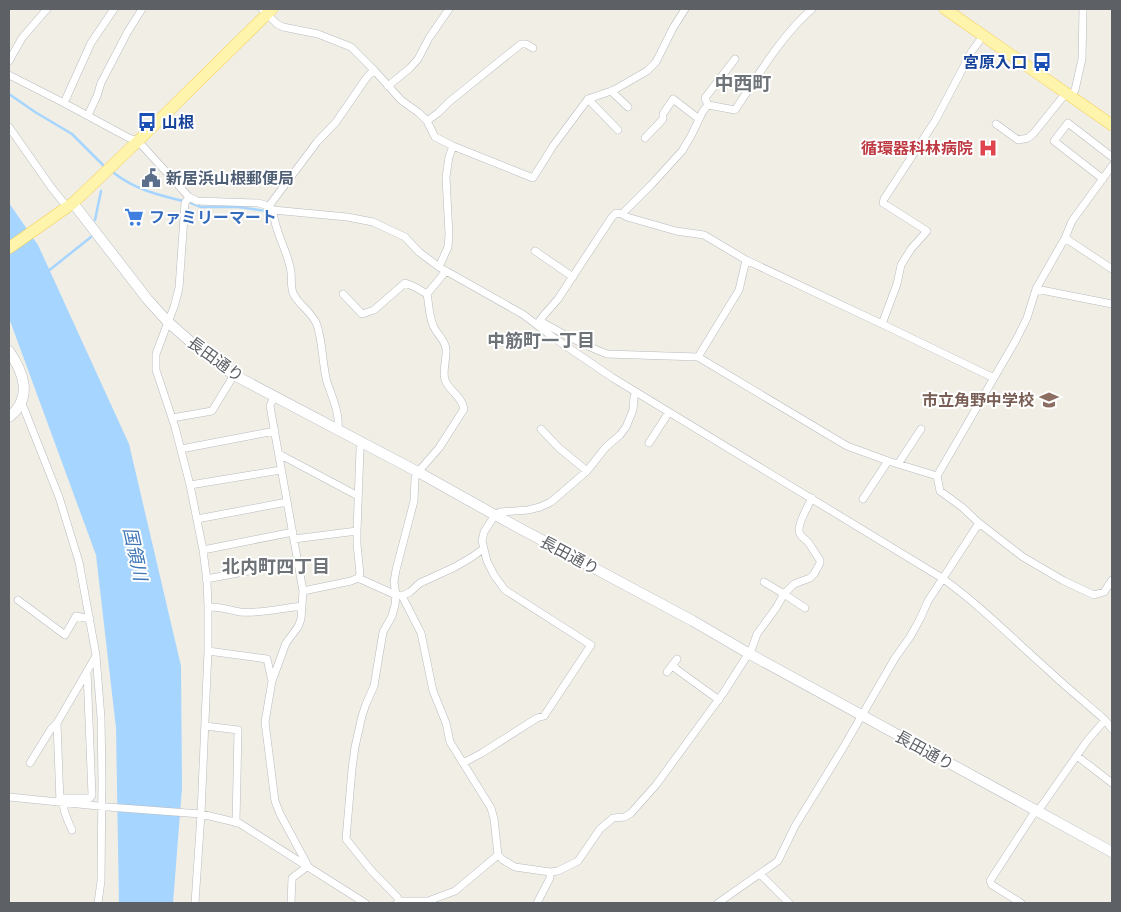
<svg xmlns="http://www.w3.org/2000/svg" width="1121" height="912" font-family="'PT Sans','Noto Sans JP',sans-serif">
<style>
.water{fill:#a6d5ff}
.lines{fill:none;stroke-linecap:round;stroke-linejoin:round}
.stream{stroke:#a6d5ff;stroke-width:2.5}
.street-casing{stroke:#b8bbbf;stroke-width:8}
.secondary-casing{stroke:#b9bcc2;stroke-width:11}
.primary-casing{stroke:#f6cf58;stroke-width:12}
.street{stroke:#fff;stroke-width:7}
.secondary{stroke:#fff;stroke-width:10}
.primary{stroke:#fff4ab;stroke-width:11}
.labels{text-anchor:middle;stroke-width:4;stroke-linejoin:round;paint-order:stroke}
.transit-label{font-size:16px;font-weight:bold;fill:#164399;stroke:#fff;text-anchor:end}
.health-label{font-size:16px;font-weight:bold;fill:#be3a42;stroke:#fff;text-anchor:end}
.service-label{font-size:16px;font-weight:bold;fill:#4e5e75;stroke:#fff;text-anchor:start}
.shop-label{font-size:16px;font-weight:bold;fill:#366cbe;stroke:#fff;text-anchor:start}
.street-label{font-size:16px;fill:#5d6166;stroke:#fff}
.education-label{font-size:16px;font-weight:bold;fill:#785e54;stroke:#fff;text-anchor:end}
.neighbourhood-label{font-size:18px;font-weight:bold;fill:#6e7378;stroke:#fff}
.water-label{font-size:18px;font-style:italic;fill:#3e75b6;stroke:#fff}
.quarter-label{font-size:19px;font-weight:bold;fill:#6e7378;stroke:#fff}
</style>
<rect width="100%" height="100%" fill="#f0eee5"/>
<!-- water -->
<path class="water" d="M 9,203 L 38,245 L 129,444 L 181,666 L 182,788 L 173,903 L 119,903 L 116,728 L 96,555 L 9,318 Z"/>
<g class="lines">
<!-- stream -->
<path class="stream" d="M 9,94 L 35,112 L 72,134 L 103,165
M 114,173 C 134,189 158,195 183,201
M 191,203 L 201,207 L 238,207 L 266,211
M 95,220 L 101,191
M 47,272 L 91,237"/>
<!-- street casing -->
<g class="street-casing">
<path id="street" d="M 262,9 L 277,24 L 283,27 L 318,34 L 351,47 L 374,70 L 401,100 L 419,113 L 427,121 L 435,137 L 453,146 L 533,178 L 553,146 L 588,99 L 614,90 L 647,71 L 656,62 L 673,28 L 685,9
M 9,61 L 22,38 L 47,9
M 9,75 L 64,103 L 129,138 L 138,141 L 189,197 L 197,201 L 258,203 L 269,206 L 273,210 L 347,217 L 373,222 L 405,237 L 419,252 L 439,267 L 524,315 L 554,338 L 613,378 L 942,578 C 981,606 1012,638 1047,669 C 1066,687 1086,703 1105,720 L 1112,729
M 388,86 L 410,68 L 418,59 L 429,38 L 449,9
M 611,91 L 628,107
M 1071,96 L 1075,90 L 1082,59 L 1083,9
M 588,99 L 618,130
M 64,103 L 91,43 L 114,9
M 708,105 L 705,98 L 735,59
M 88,115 L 97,96 L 101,83 L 127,33 L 142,9
M 427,121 L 438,113 L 449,102 L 521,44 L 526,44 L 533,48
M 996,124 L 1018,140 L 1028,138 L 1033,134 L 1066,93
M 9,127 L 51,187 L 67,207
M 645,138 L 663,119 L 663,114 L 673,99 L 699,119
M 1103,179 L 1054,141 L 1068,123 L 1112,157
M 189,197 L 185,203 L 179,288 L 174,307 L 168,322 L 156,354 L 156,370 L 175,427 L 190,485 L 203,550 L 207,581 L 208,607 L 208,651 L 201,814 L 195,903
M 269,206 L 317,142 L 336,122 L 367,77 L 374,70
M 273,210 C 274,232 288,250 291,272 C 292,280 290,288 294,295 C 300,306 312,312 317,325 C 323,343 322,363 327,382 C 332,397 340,413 338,430
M 622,214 L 627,217 L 676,231 L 704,235 L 746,260 L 882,324 L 994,378
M 1065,238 L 1112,269
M 535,251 L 573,277
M 439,267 L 448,247 L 449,235 L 446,177 L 449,157 L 453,146
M 1036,289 L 1112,304
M 343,294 L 362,314 L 374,310 L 405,283 L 415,287 L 427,294
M 540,321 C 561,333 583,345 607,354 L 698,357 L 847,446 L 888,461 L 937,476 L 940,491 L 962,507 L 979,523 L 1023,557 L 1064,581 L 1094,595 L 1104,592 L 1112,580
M 538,323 L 544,315 L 558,299 L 612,217 L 616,213 L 622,214 L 651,185 L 682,151 L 691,136 L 703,111 L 708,105 L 735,110 C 758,76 780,37 812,9
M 882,324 L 897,284 L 901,265 L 911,249 L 927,231 L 883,203 L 884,199 L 935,121 L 972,51 L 983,36
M 698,357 L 739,290 L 746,260
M 274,396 L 270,406 L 303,591 L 301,619 L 298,627 L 286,643 L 272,681 L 265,722 L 275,801 L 280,814 L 308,866 L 292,878 L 291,903
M 21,401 L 59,497 L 79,562 L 96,655 L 101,718 L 102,781 L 101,881 L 98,903
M 172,418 L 212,411 L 234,375
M 541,429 L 559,448 L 587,471
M 649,443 L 669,412
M 181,449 L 275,431
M 279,454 L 358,496
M 898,464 L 921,429
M 937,476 L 1016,340 L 1027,318 L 1036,289 L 1065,238 L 1072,221 L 1112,166
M 190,485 L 281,470
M 863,499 L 888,461
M 197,519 L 287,502
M 294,539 L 357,531
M 203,550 L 293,532
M 358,578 L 396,595 L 402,596 L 410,592 L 420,583 L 455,567 L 472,557 L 483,549
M 206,579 L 298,562
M 764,582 L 784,594 L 805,608
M 303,591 L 351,581 L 358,578 L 360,574 L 357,544 L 357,531 L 360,449 L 363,442
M 402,596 L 421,633 L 433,691 L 446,723 L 450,742 L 491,808 L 494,819 L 498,855
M 18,600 L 65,635 L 76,616 L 90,619
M 208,607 C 219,606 229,610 240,612 C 259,614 283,608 302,606
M 208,651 L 267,659 L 272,681
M 672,666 L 719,700
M 667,672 L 677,659
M 205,726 L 238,730 L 236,823
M 1077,756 L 1112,783
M 30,763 L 51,729 L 57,723
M 463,763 L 482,753 L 537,718 L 544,716 L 591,645 L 505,590 L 494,575 L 487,561 L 482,541 L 484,532 L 495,515 L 500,512 L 528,510 L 540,507 L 551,502 L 587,471 L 606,447 L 620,435 L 626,427 L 633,410 L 634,397 L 636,392
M 9,797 L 108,807 L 201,814 L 239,823 L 365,903
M 60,798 L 90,798 L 92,795 L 87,671
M 60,802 L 57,723 L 96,656
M 63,802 C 63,812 68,821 72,830
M 1038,811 L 1087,741 L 1105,720
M 760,874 L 789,903
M 399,901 L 397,897 L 370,869 L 346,839 L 352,769 L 355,747 L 362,716 L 366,704 L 374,686 L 383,632 L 392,616 L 395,605 L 396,595 L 394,582 L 396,570 L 414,501 L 415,478 L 418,472 L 439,448 L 464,409 C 462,396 449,391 445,380 C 442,371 447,359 446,349 C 445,339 436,334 433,325 C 429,316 429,304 427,294 L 446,271
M 397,903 L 399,901 L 428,901 L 455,891 L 498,855 L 503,860 L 515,867 L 550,872 L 558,871 L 578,861 L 600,829 L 613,818 L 625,817 L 631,813 L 656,785 L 724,692 L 752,648 L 757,634 L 776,608 L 784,594 L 794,584 L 810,578 L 814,574 L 820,563 L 820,560 C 815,554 812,546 806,540 C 803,538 800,536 799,531 C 798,523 808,506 812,498
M 537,903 L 550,878 L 550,872
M 718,903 L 778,861 L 795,826 L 843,748 L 895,658 L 910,637 L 920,619 L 928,601 L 979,523
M 1021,903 L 992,885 L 990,881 L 1036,810"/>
</g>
<!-- secondary casing -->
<g class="secondary-casing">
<path id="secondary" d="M 73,203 L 148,300 L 168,322 L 201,351 L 234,375 L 418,472 L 495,515 L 693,621 L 748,653 L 1112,852
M 9,351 C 23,372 34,397 9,417"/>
</g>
<!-- primary casing -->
<g class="primary-casing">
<path id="primary" d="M 945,9 L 1112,125
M 9,248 L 73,203 L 138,141 L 272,9"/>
</g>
<!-- street -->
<use href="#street" class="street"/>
<!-- secondary -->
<use href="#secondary" class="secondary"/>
<!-- primary -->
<use href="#primary" class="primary"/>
</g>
<!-- icons -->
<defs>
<g id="bus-bare" transform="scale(1.5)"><path d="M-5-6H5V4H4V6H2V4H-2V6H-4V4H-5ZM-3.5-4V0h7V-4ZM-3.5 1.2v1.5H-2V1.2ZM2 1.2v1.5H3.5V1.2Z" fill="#1a4fb4" stroke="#fff" stroke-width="2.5" paint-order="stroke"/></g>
<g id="hospital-bare" transform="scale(1.5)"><path d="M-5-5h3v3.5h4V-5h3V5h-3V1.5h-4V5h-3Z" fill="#e0444e" stroke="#fff" stroke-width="2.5" paint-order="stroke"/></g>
<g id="civic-bare" transform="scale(1.5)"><path d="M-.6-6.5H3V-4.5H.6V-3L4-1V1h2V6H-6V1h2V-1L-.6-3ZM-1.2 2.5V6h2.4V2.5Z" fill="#5c6f8a" stroke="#fff" stroke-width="2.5" paint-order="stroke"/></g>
<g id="supermarket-bare" transform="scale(1.5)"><path d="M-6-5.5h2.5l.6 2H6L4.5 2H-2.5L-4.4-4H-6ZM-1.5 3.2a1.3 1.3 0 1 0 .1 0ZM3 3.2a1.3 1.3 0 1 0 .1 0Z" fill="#3f7fe0" stroke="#fff" stroke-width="2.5" paint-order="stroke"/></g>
<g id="school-bare" transform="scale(1.5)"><path d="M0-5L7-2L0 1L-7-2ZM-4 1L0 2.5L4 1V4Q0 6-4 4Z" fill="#8d6e63" stroke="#fff" stroke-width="2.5" paint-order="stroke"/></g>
</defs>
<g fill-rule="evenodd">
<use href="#bus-bare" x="1042" y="62"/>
<use href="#bus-bare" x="147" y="122"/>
<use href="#hospital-bare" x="988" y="148"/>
<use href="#civic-bare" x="151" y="178"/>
<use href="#supermarket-bare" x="134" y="217"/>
<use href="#school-bare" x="1049" y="400"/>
</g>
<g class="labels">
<!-- transit labels -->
<g class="transit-label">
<text x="1027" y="68">宮原入口</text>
<text x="162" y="128" text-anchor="start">山根</text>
</g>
<!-- health labels -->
<g class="health-label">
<text x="973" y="154">循環器科林病院</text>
</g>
<!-- service labels -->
<g class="service-label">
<text x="166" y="184">新居浜山根郵便局</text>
</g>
<!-- shop labels -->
<g class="shop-label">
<text x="149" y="223">ファミリーマート</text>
</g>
<!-- street labels -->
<g class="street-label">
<text transform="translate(216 359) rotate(36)" y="6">長田通り</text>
<text transform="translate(570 555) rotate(28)" y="6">長田通り</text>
<text transform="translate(925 750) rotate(29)" y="6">長田通り</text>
</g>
<!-- education labels -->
<g class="education-label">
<text x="1034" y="406">市立角野中学校</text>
</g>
<!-- neighbourhood labels -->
<g class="neighbourhood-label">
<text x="541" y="347">中筋町一丁目</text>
<text x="276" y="573">北内町四丁目</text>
</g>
<!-- water labels -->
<g class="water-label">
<text transform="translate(135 554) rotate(78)" y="6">国領川</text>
</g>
<!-- quarter labels -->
<g class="quarter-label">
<text x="743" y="90">中西町</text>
</g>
</g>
<!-- border -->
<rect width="1121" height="912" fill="none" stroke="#5d6166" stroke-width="20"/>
</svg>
